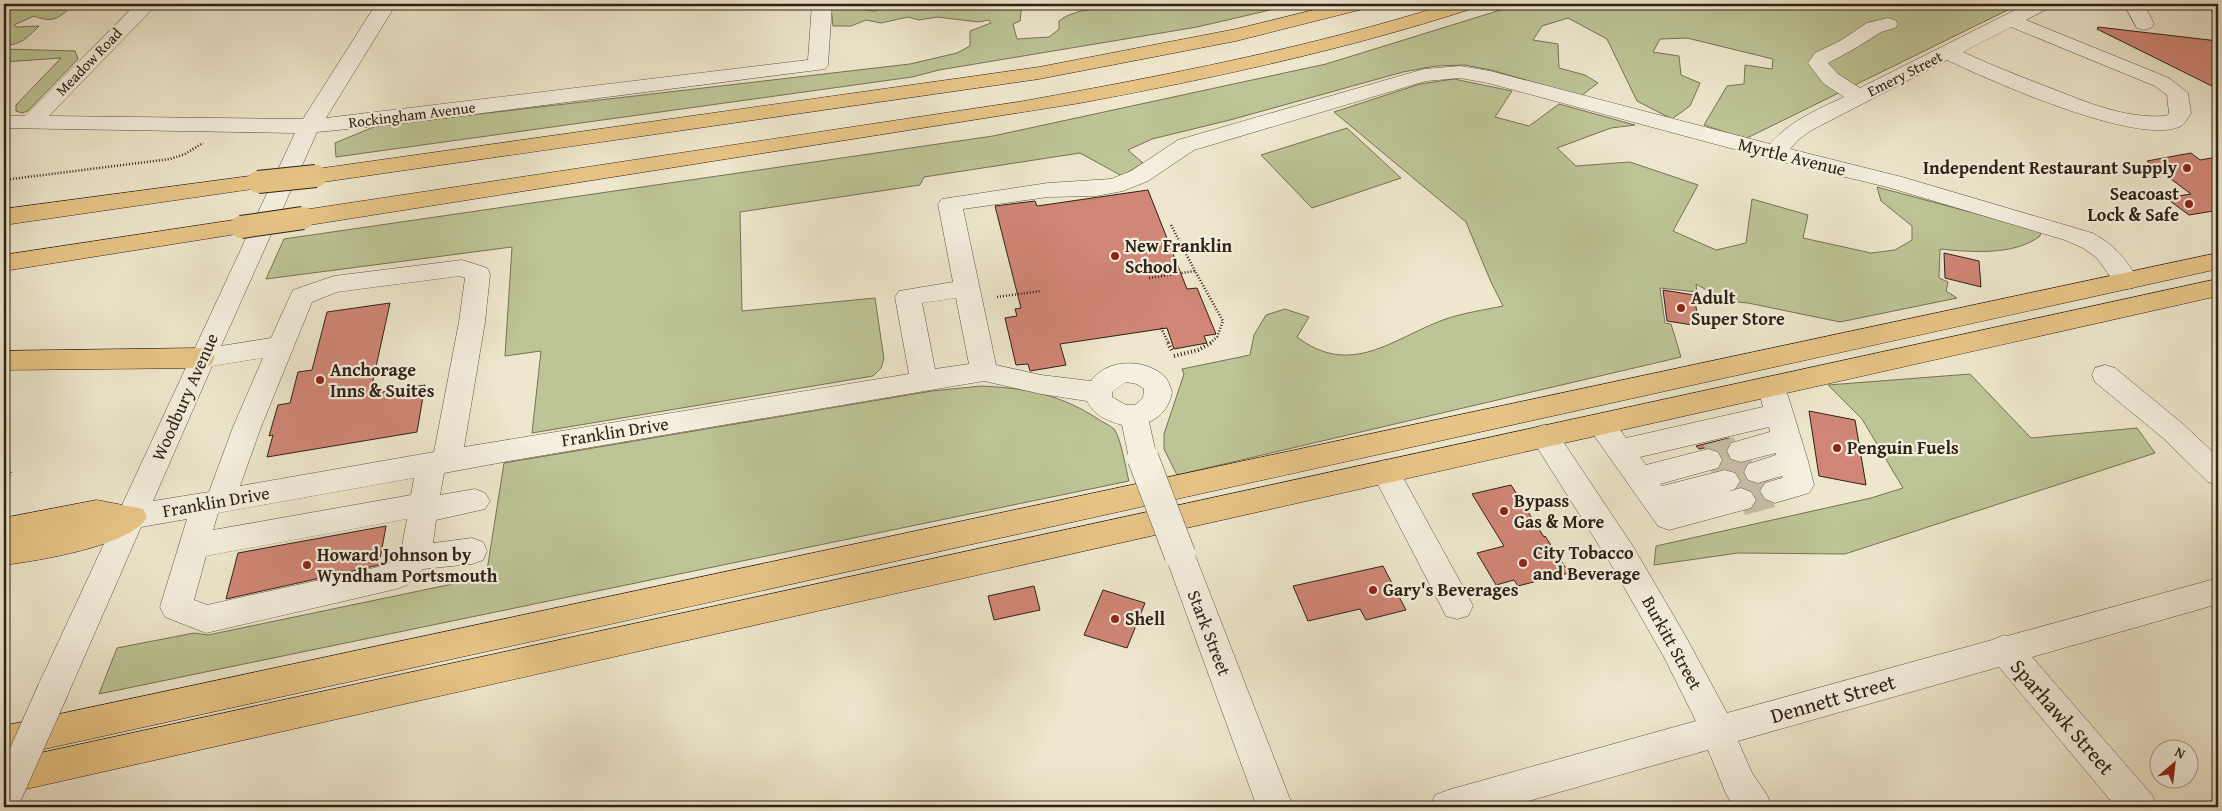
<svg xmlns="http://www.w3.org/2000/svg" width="2222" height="811" font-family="'Gentium Book Plus',serif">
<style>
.green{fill:#bdc495;stroke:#767256}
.building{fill:#d18676;stroke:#2e2116}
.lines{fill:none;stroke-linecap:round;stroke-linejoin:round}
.minor-tunnel{stroke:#c8bfa8;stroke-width:31;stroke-dasharray:31 15;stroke-linecap:butt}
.minor-casing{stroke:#5e5244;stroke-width:1}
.major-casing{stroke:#2e2116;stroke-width:1}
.highway-casing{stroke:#2e2116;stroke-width:1}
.path-far1{stroke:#2e2116;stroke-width:2.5;stroke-dasharray:1 2;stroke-linecap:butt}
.path{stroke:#2e2116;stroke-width:4;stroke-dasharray:1 2.5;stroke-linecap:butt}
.minor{fill:#f4efde;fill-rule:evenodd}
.major{fill:#e7c486;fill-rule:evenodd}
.highway{fill:#e7c486;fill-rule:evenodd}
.minor-bridge-casing{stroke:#5e5244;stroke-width:32;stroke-linecap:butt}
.highway-bridge-casing{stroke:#2e2116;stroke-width:24;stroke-linecap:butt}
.minor-bridge{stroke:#f4efde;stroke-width:31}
.highway-bridge{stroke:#e7c486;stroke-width:22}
.poi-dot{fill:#8f2418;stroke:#f4efde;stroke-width:2}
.labels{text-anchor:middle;stroke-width:4.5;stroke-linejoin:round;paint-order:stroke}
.far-street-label{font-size:15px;fill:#2e2116;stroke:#f4efde}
.street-label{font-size:18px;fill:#2e2116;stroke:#f4efde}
.poi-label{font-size:18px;font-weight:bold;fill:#2e2116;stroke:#f4efde;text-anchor:start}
.near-street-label{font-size:21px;fill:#2e2116;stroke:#f4efde}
</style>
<rect width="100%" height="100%" fill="#eee7cd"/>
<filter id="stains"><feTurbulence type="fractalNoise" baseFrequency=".004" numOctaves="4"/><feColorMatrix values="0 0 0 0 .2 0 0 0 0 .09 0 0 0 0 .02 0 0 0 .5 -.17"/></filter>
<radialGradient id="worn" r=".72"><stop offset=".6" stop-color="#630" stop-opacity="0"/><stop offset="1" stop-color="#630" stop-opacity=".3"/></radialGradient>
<!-- green -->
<path class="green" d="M 4,4 L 75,4 C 59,17 55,24 34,16 L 14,25 L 17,27 L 39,26 C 28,37 20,46 4,45 Z
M 840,4 C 852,5 867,12 876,11 L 880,4 L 1022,4 L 1020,21 L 1013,24 L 1017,39 L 1049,37 L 1059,29 L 1059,21 C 1078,5 1121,8 1146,6 L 1146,4 L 1296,4 L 1197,27 L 939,70 L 912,77 L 336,157 L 335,143 L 376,126 L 910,64 L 957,53 L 970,46 L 970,31 L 991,23 L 989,20 L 978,22 L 937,17 L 919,20 L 908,17 L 881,23 L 866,20 L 851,26 L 833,26 L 831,7 Z
M 1520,4 L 2020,4 L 1745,139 L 1704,125 L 1727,86 L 1744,84 L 1745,65 L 1772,69 L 1773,59 L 1687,38 L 1660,39 L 1653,52 L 1679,56 L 1681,75 L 1700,83 L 1690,106 L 1672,119 L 1637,101 L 1607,39 L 1568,18 L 1542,26 L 1533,40 L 1558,44 L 1559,68 L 1585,75 L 1598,83 L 1581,96 L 1491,70 L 1465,65 L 1436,66 L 1403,72 L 1230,120 L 1152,139 L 1128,150 L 1143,163 L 1122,176 L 1080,153 L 924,177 L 920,185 L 740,212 L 742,311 L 875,298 L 884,359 L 881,368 L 873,376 L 532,433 L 541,351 L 505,356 L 512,247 L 266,279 L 284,239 L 993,136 L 1326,64 Z
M 4,49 L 75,51 L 78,59 L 28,111 L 22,113 L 16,111 L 16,105 L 61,58 L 4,62 Z
M 1454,79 L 1512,91 L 1495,117 L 1529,126 L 1559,104 L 1635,125 L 1611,128 L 1557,148 L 1576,166 L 1630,162 L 1698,185 L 1673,231 L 1716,250 L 1746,243 L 1752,199 L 1808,215 L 1803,238 L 1871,253 L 1895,250 L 1912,240 L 1912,226 L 1881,201 L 1877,187 L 2041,231 L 2040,236 C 2014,256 1971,252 1940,249 L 1939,278 L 1948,282 L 1946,291 L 1957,298 L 1840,322 L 1748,303 L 1726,301 L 1696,284 L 1697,292 L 1660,288 L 1665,323 L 1671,324 L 1681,357 L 1177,475 L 1164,449 L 1164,434 L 1184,374 L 1182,369 L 1250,355 L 1254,335 L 1266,315 L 1285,309 L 1309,317 L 1297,337 C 1351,378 1392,339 1443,320 C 1462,313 1484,310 1503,306 L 1491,282 L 1466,222 L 1334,112 L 1420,84 Z
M 1347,128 L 1401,178 L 1312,208 L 1261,155 Z
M 1970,374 L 2031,438 L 2137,428 L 2155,453 L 1845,554 L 1738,553 L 1654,565 L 1656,546 L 1871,498 L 1903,488 L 1862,419 L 1828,385 Z
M 981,386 C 1025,388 1060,394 1098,419 C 1102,422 1110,425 1114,429 C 1121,438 1126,470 1129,481 L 99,694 L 117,648 L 194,633 L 208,635 L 486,577 L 504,463 L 932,391 Z"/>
<!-- building -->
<path class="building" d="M 2098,27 L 2218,41 L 2218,89 L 2097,29 Z
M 2191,153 L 2200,160 L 2218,157 L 2218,214 L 2213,211 L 2189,215 L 2166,198 L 2191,194 L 2147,161 Z
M 1148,190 L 1187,289 L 1197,288 L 1216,334 L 1204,336 L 1207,343 L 1174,349 L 1167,328 L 1060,344 L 1066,365 L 1030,371 L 1028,364 L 1016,365 L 1005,318 L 1017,316 L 1015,309 L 1021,308 L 995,206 L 1035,201 L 1037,206 Z
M 1944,253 L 1979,261 L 1981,287 L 1945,278 Z
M 1663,290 L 1694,295 L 1699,326 L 1667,321 Z
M 390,303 L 370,394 L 425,385 L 417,432 L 267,457 L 273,435 L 269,436 L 278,405 L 290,403 L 298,372 L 312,370 L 327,312 Z
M 1809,411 L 1855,420 L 1866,485 L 1819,476 Z
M 1729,438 L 1732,441 L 1725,450 L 1729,460 L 1740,464 L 1747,462 L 1742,471 L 1746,481 L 1757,485 L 1762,484 L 1758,492 L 1764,501 L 1774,505 L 1750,511 L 1758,499 L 1752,490 L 1739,487 L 1742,480 L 1736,471 L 1726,468 L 1719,470 L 1724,461 L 1720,451 L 1709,447 L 1699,449 L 1696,446 Z
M 1511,485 L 1544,537 L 1545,536 L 1569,573 L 1518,586 L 1514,580 L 1496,585 L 1477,553 L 1504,546 L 1472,494 Z
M 386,526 L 379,565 L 226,599 L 238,553 Z
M 1383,566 L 1406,610 L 1366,620 L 1360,609 L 1308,621 L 1293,586 Z
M 1034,586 L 1040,610 L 994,620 L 988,596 Z
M 1103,590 L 1145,603 L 1127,648 L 1084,635 Z"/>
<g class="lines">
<!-- minor-tunnel -->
<path class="minor-tunnel" d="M 1708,460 L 1741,451
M 1725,481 L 1758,472
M 1741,500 L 1775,491"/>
<!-- minor casing -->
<g class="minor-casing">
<path id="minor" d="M 136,4 L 157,4 L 49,116 L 303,119 L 376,4 L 396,4 L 326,118 L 808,60 L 812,4 L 832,4 L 828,65 L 825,69 L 390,125 L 317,132 L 221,346 L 271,338 L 293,290 L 334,276 L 462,260 L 487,268 L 490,274 L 485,322 L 464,447 L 909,374 L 895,297 L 899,291 L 953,282 L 938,204 L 942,199 L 1048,183 L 1111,179 L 1131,171 L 1178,140 L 1424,69 L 1460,66 L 1490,71 L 1770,144 C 1790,121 1816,110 1844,97 L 1823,83 L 1808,63 L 1815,53 L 1840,41 L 1867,23 L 1888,18 L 1895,20 L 1898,24 L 1895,28 L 1881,32 L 1854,49 L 1828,63 L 1838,74 L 1860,88 L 2027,4 L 2052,4 L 2049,8 L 2026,20 L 2169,78 L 2188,93 L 2191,113 C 2188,118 2184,125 2179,127 C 2135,145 1991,81 1947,60 L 1810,131 L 1798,140 L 1790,149 L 1902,177 L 2092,233 C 2114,244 2127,260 2139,281 L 2136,287 L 2127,289 L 2118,287 L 2096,257 L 2083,248 L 2065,240 L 1887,187 L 1767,158 L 1488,83 L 1460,78 L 1426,81 L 1194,150 L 1148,181 L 1123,191 L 1096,196 L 1048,197 L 963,209 L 996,365 L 1041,375 L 1091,381 C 1106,359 1143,358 1163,375 C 1168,379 1170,386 1172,392 C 1169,407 1163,415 1149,422 L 1157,458 L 1153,466 L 1143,469 L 1133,466 L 1129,458 L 1122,425 C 1106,420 1095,416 1087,401 L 1041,394 L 984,381 L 509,461 L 444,473 L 440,495 L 475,489 L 485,493 L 490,501 L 485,509 L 436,520 L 433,543 L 472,538 L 483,542 L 487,551 L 483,560 L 472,564 L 423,569 L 407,585 L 396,589 L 206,633 L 165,617 L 160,607 L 187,519 L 141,527 L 65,701 L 53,705 L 41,701 L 36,690 L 295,133 L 4,128 L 4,116 L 25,116 ZM 2011,27 L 2155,86 L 2167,95 L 2169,113 L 2166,116 C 2123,119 2084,101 2045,86 C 2017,75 1990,65 1963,52 ZM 460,276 L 465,278 L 459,322 L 434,452 L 240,486 L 261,427 L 312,302 L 337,292 ZM 956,298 L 969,364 L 935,369 L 922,303 ZM 263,358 L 233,427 L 209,492 L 153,501 L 212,366 ZM 1126,382 L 1137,384 L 1144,389 L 1143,398 L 1135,405 L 1126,405 L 1112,397 L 1112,392 ZM 414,478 L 411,495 L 213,530 L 218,513 ZM 407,519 L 401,551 L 387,565 L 207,605 L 194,600 L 206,556 Z
M 2124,4 L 2144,4 L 2154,24 L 2151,28 L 2144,30 L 2137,28 Z
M 2105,365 L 2115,368 L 2183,424 L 2218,457 L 2218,485 L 2208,482 L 2163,438 L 2095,382 L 2092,375 L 2095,368 Z
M 1774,386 L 1784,389 L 1788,396 L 1808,461 L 1814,485 L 1809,493 L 1775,503 L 1765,499 L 1760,491 L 1765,483 L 1782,478 L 1782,476 L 1758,483 L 1748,480 L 1744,472 L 1748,464 L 1776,455 L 1776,453 L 1741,462 L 1731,459 L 1727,451 L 1731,443 L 1770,432 L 1769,427 L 1640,457 L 1646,465 L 1708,449 L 1718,452 L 1722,460 L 1718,468 L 1660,484 L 1662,486 L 1725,470 L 1735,473 L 1740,481 L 1735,489 L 1727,492 L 1741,488 L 1751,492 L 1756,500 L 1751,508 L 1669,530 L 1658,526 L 1586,424 L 1590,417 C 1610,410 1616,424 1626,438 L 1763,407 L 1760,396 L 1764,389 Z
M 1544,425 L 1554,428 L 1634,548 L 1686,637 L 1727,713 L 1992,640 L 2004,635 L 2007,636 L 2218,578 L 2218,604 L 2032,657 L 2152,795 L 2157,807 L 2116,807 L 1999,667 L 1738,741 L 1752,773 L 1767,795 L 1772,807 L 1734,807 L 1727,796 L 1708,750 L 1507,807 L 1430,807 L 1435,795 L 1448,790 L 1696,721 L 1664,657 L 1612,566 L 1530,436 L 1534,428 Z
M 1385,460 L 1395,463 L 1468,596 L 1473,606 L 1468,616 L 1457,619 L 1446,616 L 1371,471 L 1375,463 Z
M 1180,542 L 1191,546 L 1195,555 L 1293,807 L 1257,807 L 1165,555 L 1169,546 Z"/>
</g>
<!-- major casing -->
<g class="major-casing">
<path id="major" d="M 2218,253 L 2218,269 L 4,758 L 4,726 Z
M 2218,279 L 2218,296 L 4,794 L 4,761 Z
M 97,500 L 143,509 L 147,517 C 132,546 36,561 4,565 L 4,518 Z"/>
</g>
<!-- highway casing -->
<g class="highway-casing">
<path id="highway" d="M 1338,4 L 1370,4 L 1367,8 L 1236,41 L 1039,79 L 316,183 L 308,181 L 305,176 L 308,171 L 316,169 L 1039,67 L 1236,29 Z
M 1448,4 L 1477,4 L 1474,8 C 1345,50 1213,78 1080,103 L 303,226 L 295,223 L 291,218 L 295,213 L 303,210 L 1024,101 C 1167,75 1309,48 1448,4 Z
M 258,175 L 266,177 L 269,182 L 266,187 L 4,225 L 4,209 Z
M 241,219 L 249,222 L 253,227 L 249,232 L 4,271 L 4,255 Z
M 202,348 L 211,351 L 215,358 L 211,365 L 202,368 L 4,370 L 4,351 Z"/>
</g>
<!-- path-far1 -->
<path class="path-far1" d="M 4,180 L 170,159 L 185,154 L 203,143
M 1171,225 L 1195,271
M 1149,278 L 1195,271 L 1223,321 L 1217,337 L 1209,344
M 997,297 L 1041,291
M 1161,328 L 1169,344"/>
<!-- path -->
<path class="path" d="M 1168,343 L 1172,351
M 1174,356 L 1198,350 L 1211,343
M 4,489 L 10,471"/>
<!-- minor -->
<use href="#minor" class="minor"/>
<!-- major -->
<use href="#major" class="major"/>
<!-- highway -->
<use href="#highway" class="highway"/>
<!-- minor-bridge casing -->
<g class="minor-bridge-casing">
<path id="minor-bridge" d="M 1143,458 L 1180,555
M 4,800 L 53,690"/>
</g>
<!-- highway-bridge casing -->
<g class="highway-bridge-casing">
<path id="highway-bridge" d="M 258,182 L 316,176
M 241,227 L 303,218"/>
</g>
<!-- minor-bridge -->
<use href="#minor-bridge" class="minor-bridge"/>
<!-- highway-bridge -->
<use href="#highway-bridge" class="highway-bridge"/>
</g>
<!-- markers -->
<g class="poi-dot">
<circle cx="2187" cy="168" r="5"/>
<circle cx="2189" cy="204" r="5"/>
<circle cx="1115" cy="256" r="5"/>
<circle cx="1681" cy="308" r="5"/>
<circle cx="320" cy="380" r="5"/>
<circle cx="1837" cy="448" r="5"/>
<circle cx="1504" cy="511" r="5"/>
<circle cx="1523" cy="563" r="5"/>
<circle cx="307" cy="565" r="5"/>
<circle cx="1373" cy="590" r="5"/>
<circle cx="1115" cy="619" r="5"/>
</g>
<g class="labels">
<!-- far-street labels -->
<g class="far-street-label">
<text transform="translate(89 62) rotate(-46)" y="5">Meadow Road</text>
<text transform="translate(1905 74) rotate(-27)" y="5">Emery Street</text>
<text transform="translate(412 115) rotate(-7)" y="5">Rockingham Avenue</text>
</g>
<!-- street labels -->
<g class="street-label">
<text transform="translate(1792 157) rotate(14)" y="6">Myrtle Avenue</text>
<text transform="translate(185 397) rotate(-66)" y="6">Woodbury Avenue</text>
<text transform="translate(615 432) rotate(-9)" y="6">Franklin Drive</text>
<text transform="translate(216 502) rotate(-10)" y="6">Franklin Drive</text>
<text transform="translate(1209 633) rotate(69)" y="6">Stark Street</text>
<text transform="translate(1672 643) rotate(61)" y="6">Burkitt Street</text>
</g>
<!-- poi labels -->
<g class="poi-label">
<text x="2177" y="174" text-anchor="end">Independent Restaurant Supply</text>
<text x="2179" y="200" text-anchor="end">Seacoast<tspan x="2179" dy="21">Lock &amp; Safe</tspan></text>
<text x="1125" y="252">New Franklin<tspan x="1125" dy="21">School</tspan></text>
<text x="1691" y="304">Adult<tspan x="1691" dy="21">Super Store</tspan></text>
<text x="330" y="376">Anchorage<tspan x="330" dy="21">Inns &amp; Suites</tspan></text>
<text x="1847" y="454">Penguin Fuels</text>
<text x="1514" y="507">Bypass<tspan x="1514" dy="21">Gas &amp; More</tspan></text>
<text x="1533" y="559">City Tobacco<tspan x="1533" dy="21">and Beverage</tspan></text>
<text x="317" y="561">Howard Johnson by<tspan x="317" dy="21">Wyndham Portsmouth</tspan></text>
<text x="1383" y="596">Gary's Beverages</text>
<text x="1125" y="625">Shell</text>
</g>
<!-- near-street labels -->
<g class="near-street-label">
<text transform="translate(1833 699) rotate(-16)" y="7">Dennett Street</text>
<text transform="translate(2062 717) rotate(49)" y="7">Sparhawk Street</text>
</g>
</g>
<!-- margin -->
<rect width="2222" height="811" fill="none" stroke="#eee7cd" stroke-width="20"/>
<rect x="5" y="5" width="2212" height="801" fill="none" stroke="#2e2116" stroke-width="2.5"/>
<rect x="10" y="10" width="2202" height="791" fill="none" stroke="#2e2116"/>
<!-- north arrow -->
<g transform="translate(2174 764) rotate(28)"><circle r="24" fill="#f4efde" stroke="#a59d8e"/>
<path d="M0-4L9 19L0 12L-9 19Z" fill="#8f2418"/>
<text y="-8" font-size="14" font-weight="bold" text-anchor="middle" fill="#2e2116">N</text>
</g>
<rect width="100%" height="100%" filter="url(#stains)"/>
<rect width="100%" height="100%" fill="url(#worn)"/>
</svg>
